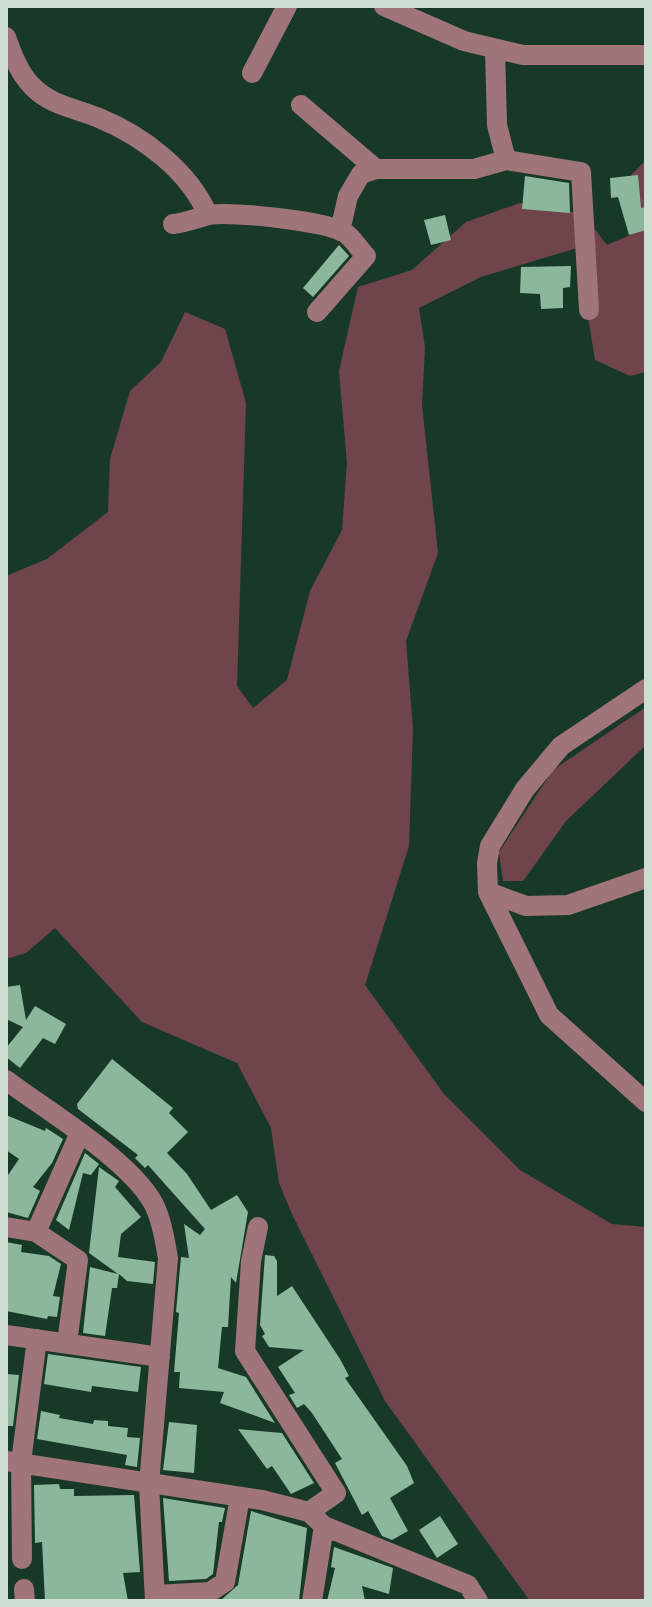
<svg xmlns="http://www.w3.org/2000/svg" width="652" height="1607" font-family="Karla,sans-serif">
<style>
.green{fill:#6f454b}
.building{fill:#8bb79c}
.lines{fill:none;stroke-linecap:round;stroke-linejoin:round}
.minor{stroke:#9f757a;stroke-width:20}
</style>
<rect width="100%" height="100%" fill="#193928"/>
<!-- green -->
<path class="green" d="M 646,160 L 646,372 L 630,376 L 595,360 L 577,248 L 481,277 L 419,308 L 425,347 L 422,405 L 438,553 L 406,641 L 413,729 L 409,846 L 365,985 L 444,1094 L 520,1170 L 612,1224 L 646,1227 L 646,1601 L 530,1601 L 385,1401 L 292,1214 L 279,1183 L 271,1128 L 237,1063 L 142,1022 L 55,928 L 26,953 L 6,959 L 6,576 L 47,559 L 108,512 L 110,459 L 130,391 L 161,362 L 185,312 L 225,329 L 246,403 L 237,686 L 253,708 L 287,680 L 310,591 L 342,530 L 347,463 L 339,371 L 358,287 L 412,270 L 466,222 L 520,203 L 583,214 L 607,245 L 644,229 L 631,175 Z
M 646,707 L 646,745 L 566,821 L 523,881 L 503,881 L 499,852 L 553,770 Z"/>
<!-- building -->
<path class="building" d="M 638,175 L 641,208 L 646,207 L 646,230 L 629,235 L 618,197 L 611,198 L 610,178 Z
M 525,176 L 569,183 L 570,213 L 522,209 Z
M 445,215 L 451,240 L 431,245 L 424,220 Z
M 339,245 L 349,256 L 313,297 L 303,288 Z
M 571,266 L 570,287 L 563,288 L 563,308 L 541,309 L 540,294 L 520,293 L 521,267 Z
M 20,985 L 26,1020 L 35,1006 L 66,1024 L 55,1044 L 43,1038 L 20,1068 L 6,1057 L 6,1048 L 23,1027 L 6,1019 L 6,987 Z
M 112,1059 L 173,1108 L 169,1113 L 188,1132 L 167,1153 L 187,1174 L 211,1210 L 237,1195 L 248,1212 L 236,1283 L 231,1277 L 228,1327 L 222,1327 L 218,1368 L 246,1377 L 275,1423 L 220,1403 L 224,1392 L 179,1388 L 180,1372 L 174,1372 L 179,1313 L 176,1312 L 181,1257 L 189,1258 L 184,1224 L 200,1235 L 205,1229 L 148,1165 L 145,1168 L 135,1158 L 138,1155 L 78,1109 L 77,1104 Z
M 6,1115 L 45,1131 L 46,1128 L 63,1139 L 52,1163 L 33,1187 L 40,1191 L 28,1218 L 6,1212 L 6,1178 L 19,1159 L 6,1150 Z
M 85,1153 L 99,1164 L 91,1175 L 83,1173 L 69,1230 L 56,1220 Z
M 99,1167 L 119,1181 L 115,1187 L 141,1217 L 121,1234 L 118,1257 L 155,1262 L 153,1284 L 127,1281 L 119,1274 L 117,1288 L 112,1288 L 105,1336 L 83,1333 L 90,1267 L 118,1274 L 89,1253 Z
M 6,1242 L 22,1245 L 21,1252 L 49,1256 L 61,1264 L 53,1296 L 60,1297 L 57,1317 L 48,1316 L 47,1319 L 6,1311 Z
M 265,1255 L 274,1256 L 277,1261 L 277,1296 L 292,1286 L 340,1359 L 349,1376 L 345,1378 L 407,1466 L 414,1483 L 390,1498 L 408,1531 L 392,1540 L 382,1536 L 368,1511 L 362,1515 L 335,1463 L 342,1459 L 312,1413 L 304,1404 L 297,1408 L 289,1395 L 295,1393 L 278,1367 L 304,1350 L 269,1347 L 262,1336 L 265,1334 L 260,1325 Z
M 48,1354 L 141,1367 L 138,1392 L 92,1386 L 91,1392 L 44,1384 Z
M 6,1374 L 19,1375 L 13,1426 L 6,1426 Z
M 41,1411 L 60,1415 L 59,1418 L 93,1424 L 94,1420 L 108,1421 L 108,1426 L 128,1428 L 127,1437 L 140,1438 L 137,1467 L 125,1465 L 127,1455 L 37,1439 Z
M 169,1422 L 197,1425 L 194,1473 L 163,1470 Z
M 238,1429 L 282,1433 L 314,1483 L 291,1494 L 272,1466 L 267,1469 Z
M 59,1484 L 60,1489 L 74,1489 L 74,1496 L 134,1495 L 140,1572 L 123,1573 L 128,1601 L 45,1601 L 42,1542 L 35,1543 L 34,1485 Z
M 163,1498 L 225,1508 L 222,1522 L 219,1522 L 213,1574 L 206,1579 L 169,1581 Z
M 251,1511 L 307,1528 L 299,1601 L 220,1601 L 238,1585 Z
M 440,1516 L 458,1544 L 437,1558 L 419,1530 Z
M 334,1547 L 393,1568 L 389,1594 L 362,1586 L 365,1601 L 327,1601 L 335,1568 L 331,1567 Z"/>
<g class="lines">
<!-- minor -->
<path class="minor" d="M 384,6 L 464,41 L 523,55 L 646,55
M 6,37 C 12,54 19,73 32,86 C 51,106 76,108 99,118 C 143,136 189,171 208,215
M 252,73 L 287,6
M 301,105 L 376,169
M 506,160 L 581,172 L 589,310
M 173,224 C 187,223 196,218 209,215 C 231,211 327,221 345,233 C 353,238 359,249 366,256 L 317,312
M 340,231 L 348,196 L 361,174 L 376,169 L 474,169 L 506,160 L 497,125 L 495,49
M 646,689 L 561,746 L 525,789 L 490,846 L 487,863 L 488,892 L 549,1015 L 646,1102
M 488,892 L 526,906 L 568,905 L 646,878
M 6,1080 C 47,1111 137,1164 156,1209 C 163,1225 165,1242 168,1258 L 149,1484 L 155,1601
M 6,1227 L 36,1232 L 78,1260 L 67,1343
M 258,1227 L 251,1261 L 245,1351 L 336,1493 L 309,1512
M 36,1232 L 79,1135
M 6,1335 L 160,1357
M 6,1461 L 262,1500 L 309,1512 L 324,1526 L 312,1601
M 324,1526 L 468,1585 L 478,1601
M 22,1559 L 21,1462 L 37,1339
M 24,1589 L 25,1601
M 155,1595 L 210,1592 L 225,1582 L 240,1497"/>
</g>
<!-- border -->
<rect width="652" height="1607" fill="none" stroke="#ccded2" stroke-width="16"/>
</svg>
